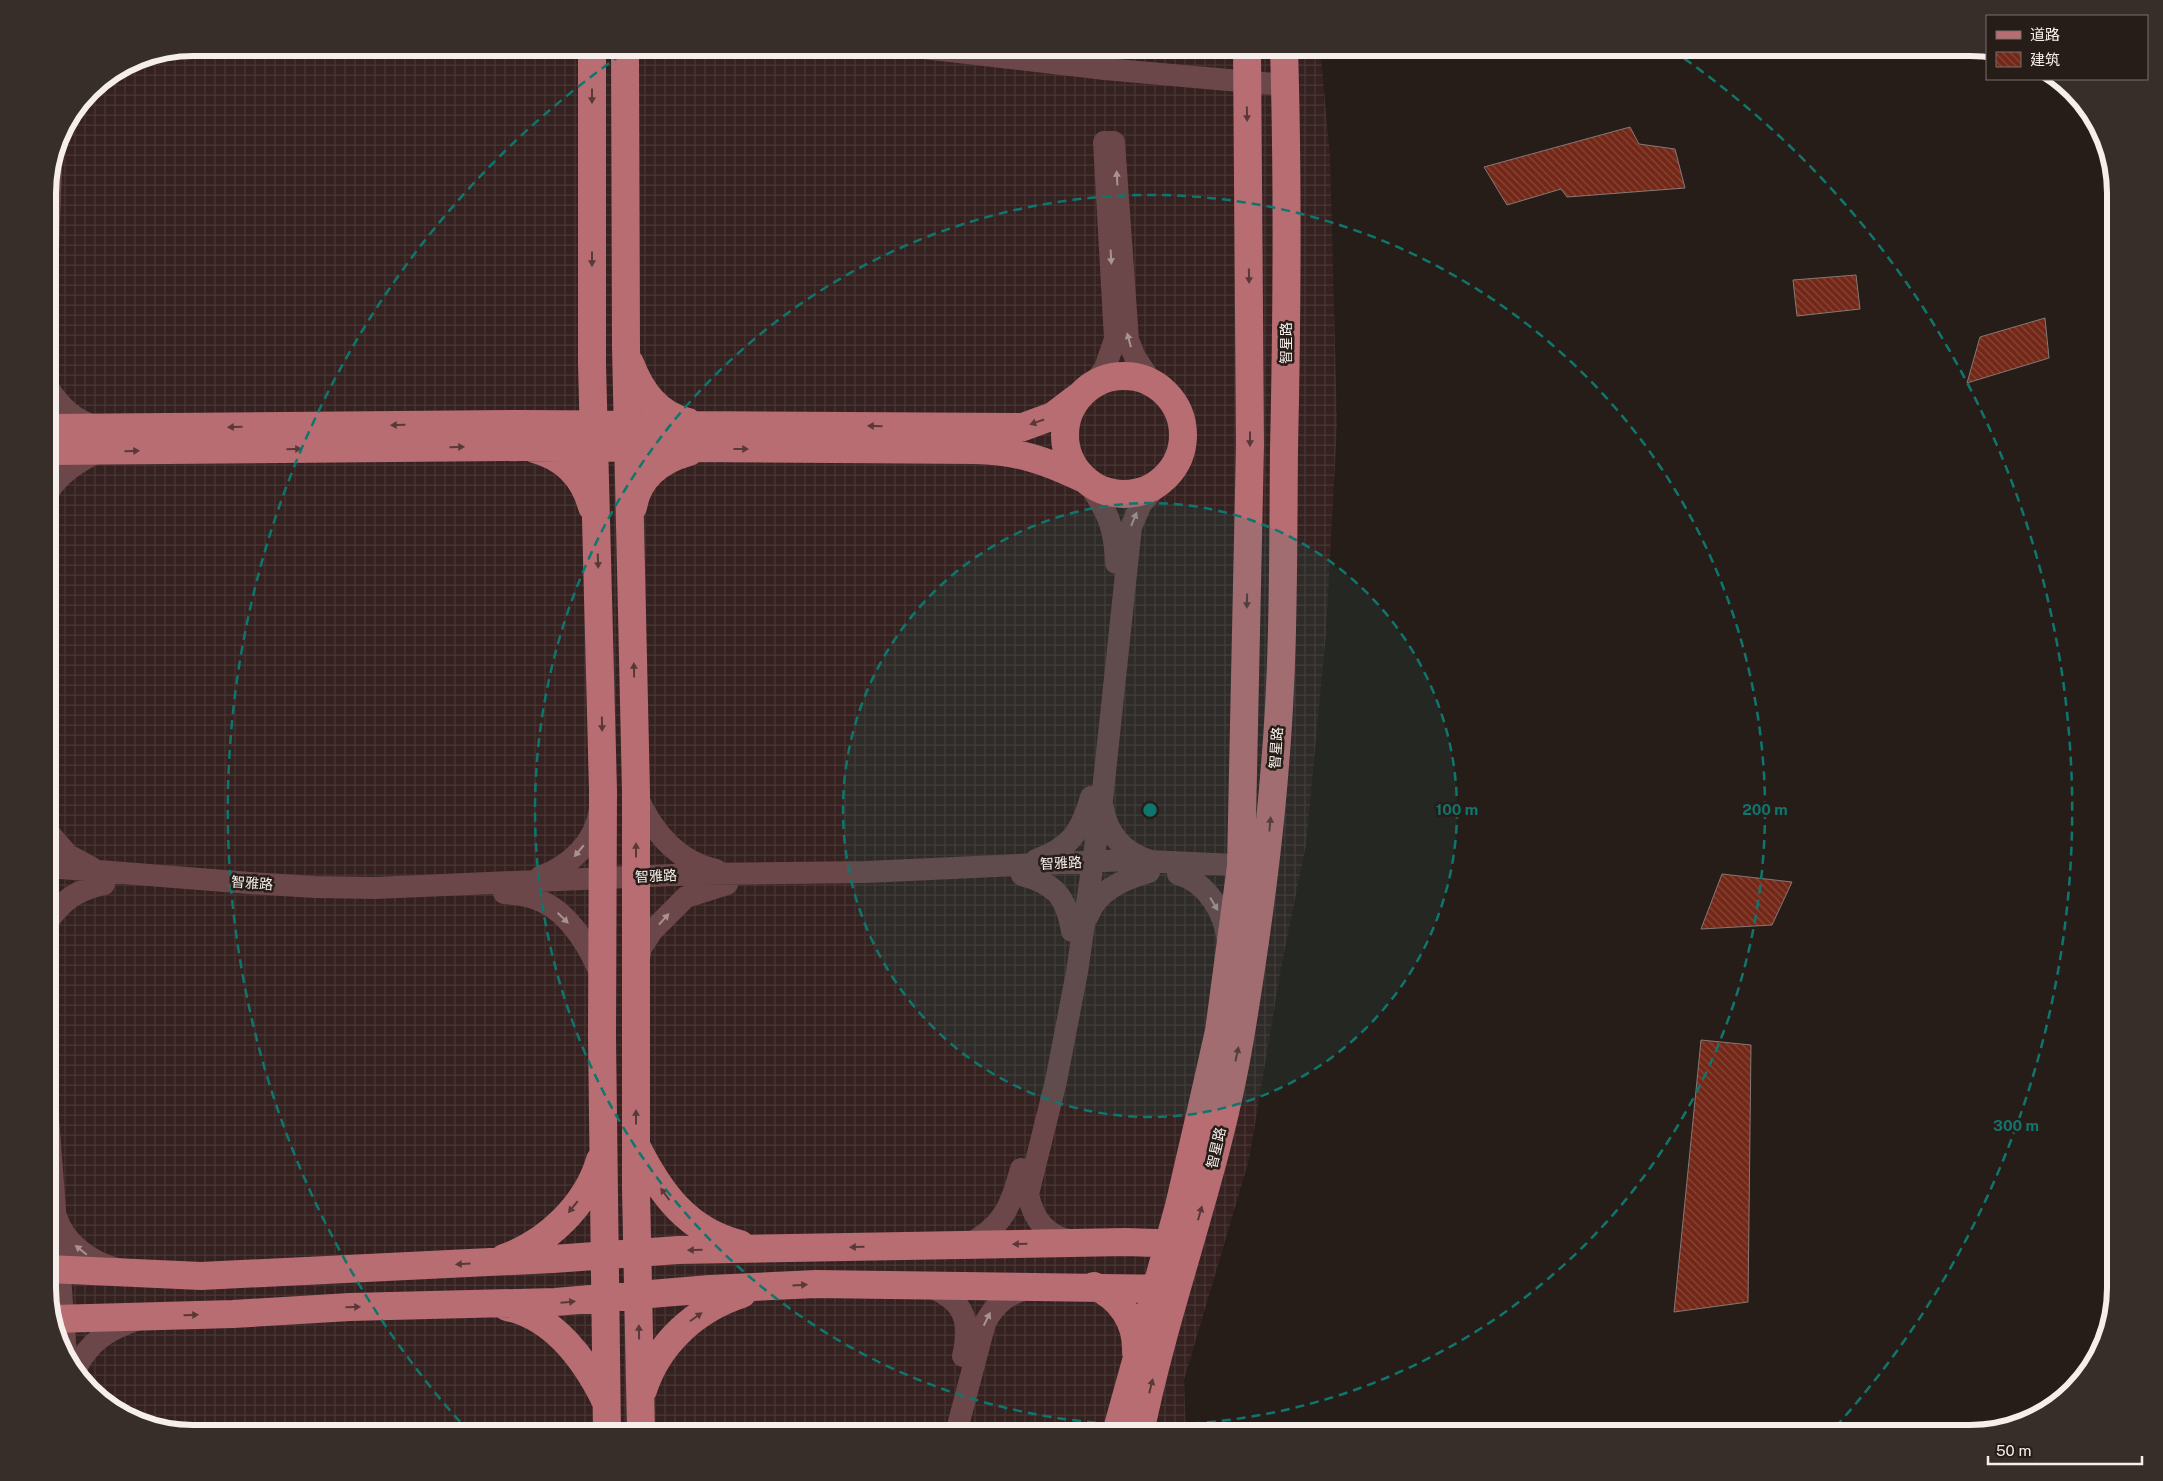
<svg xmlns="http://www.w3.org/2000/svg" width="2163" height="1481" font-family="'Public Sans','Noto Sans SC',sans-serif">
<style>
.industrial{fill:url(#industrial-grid)}
.building{fill:url(#building-back-hatch);stroke:#857875}
.lines{fill:none;stroke-linecap:round;stroke-linejoin:round}
.minor{stroke:#6c4749;stroke-width:22}
.major{stroke:#b76d72;stroke-width:28}
.oneway{fill:#593938}
.oneway2{fill:#aa9291}
.ring{fill:none;stroke:#0f766e;stroke-width:2.5;stroke-dasharray:9 6}
.labels{text-anchor:middle;stroke-width:5;stroke-linejoin:round;paint-order:stroke}
.street-label{font-size:14px;fill:#f5eeea;stroke:#271d18}
.rim{fill:none;stroke:#f5eeea;stroke-width:6}
.centre{fill:#0f766e;stroke:#271d18;stroke-width:2.5}
.ring-label{font-size:15px;text-anchor:middle;font-weight:bold;fill:#0f766e;stroke:#271d18;stroke-width:5;stroke-linejoin:round;paint-order:stroke}
</style>
<defs>
<pattern id="industrial-grid" width="8" height="8" patternUnits="userSpaceOnUse" patternTransform="scale(1.25)"><rect width="8" height="8" fill="#342120"/><path d="M0 4h8M4 0v8" fill="none" stroke="#483736"/></pattern>
<pattern id="building-back-hatch" width="6" height="6" patternUnits="userSpaceOnUse" patternTransform="scale(1.25)"><rect width="6" height="6" fill="#732717"/><path d="M-1 5l2 2M0 0l6 6M5-1l2 2" fill="none" stroke="#884739"/></pattern>
</defs>
<rect width="100%" height="100%" fill="#271d18"/>
<!-- industrial -->
<path class="industrial" d="M 193,48 L 1320,48 L 1330,156 L 1337,425 L 1326,633 L 1306,845 L 1281,968 L 1249,1160 L 1184,1380 L 1186,1433 L 193,1433 L 112,1409 L 67,1360 L 48,1297 L 48,184 L 59,137 L 90,90 L 138,58 Z"/>
<!-- building -->
<path class="building" d="M 1630,127 L 1639,144 L 1675,149 L 1685,188 L 1567,197 L 1561,189 L 1507,205 L 1484,167 Z
M 1856,275 L 1860,309 L 1797,316 L 1793,280 Z
M 2045,318 L 2049,358 L 1967,383 L 1980,337 Z
M 1722,874 L 1792,882 L 1772,925 L 1701,929 Z
M 1701,1040 L 1751,1045 L 1748,1302 L 1674,1312 Z"/>
<g class="lines">
<!-- minor -->
<path class="minor" d="M 924,48 L 1105,69 L 1285,85
M 48,248 L 51,168
M 1094,384 L 1105,368 L 1115,339 L 1104,142 L 1114,142 L 1128,340 L 1135,357 L 1152,383
M 48,388 C 62,408 74,420 97,427
M 1088,483 C 1108,512 1115,528 1116,563
M 48,492 C 61,472 78,462 100,451
M 636,794 C 651,829 676,861 716,870
M 1103,808 C 1107,833 1123,852 1148,860
M 48,832 L 68,855 L 92,868
M 1036,860 C 1071,847 1081,832 1091,797
M 48,867 L 250,883 L 315,887 L 375,888 L 697,874 L 866,872 L 1127,860 L 1257,866
M 1178,874 C 1208,883 1225,913 1228,943
M 1022,875 C 1056,884 1066,897 1072,931
M 540,877 C 570,866 595,843 600,809
M 504,893 C 516,894 530,895 541,901 C 571,914 591,950 602,978
M 1088,916 C 1097,890 1125,879 1149,872
M 48,921 C 64,899 77,890 104,884
M 638,964 L 641,948 L 652,931 L 686,897 L 727,884
M 48,1117 L 66,1356
M 56,1216 C 64,1243 91,1263 118,1269
M 1072,1241 C 1046,1236 1033,1219 1028,1194 L 1056,1081 L 1077,972 L 1102,800 L 1131,527 L 1141,504 L 1160,483
M 967,1245 C 1004,1226 1010,1207 1021,1169
M 927,1286 C 963,1299 972,1319 963,1356
M 75,1370 C 90,1340 108,1330 139,1319
M 956,1433 L 985,1323 C 995,1304 1008,1293 1030,1288"/>
<!-- major -->
<path class="major" d="M 592,48 L 592,364 L 603,791 L 602,1037 L 607,1433
M 625,48 L 626,347 L 636,792 L 636,1189 L 641,1433
M 630,363 C 641,391 657,415 688,422
M1065 435a59 59 0 1 1 118 0a59 59 0 1 1-118 0Z
M 48,428 L 520,424 L 1023,427 L 1053,416 L 1078,397
M 534,449 C 565,457 584,477 592,507
M 48,451 L 523,447 L 975,450 C 1017,451 1045,460 1082,478
M 633,507 C 638,477 660,460 689,452
M 638,1149 C 661,1194 688,1231 740,1244
M 504,1258 C 547,1243 587,1205 600,1160
M 48,1269 L 201,1276 L 553,1259 L 678,1250 L 1126,1242 L 1184,1244
M 1094,1286 C 1121,1298 1137,1322 1136,1352
M 507,1307 C 554,1317 586,1361 606,1402
M 54,1319 L 233,1314 L 350,1307 L 555,1302 L 710,1289 L 816,1284 L 1172,1289
M 643,1390 C 658,1343 696,1309 742,1294
M 1116,1433 L 1179,1206 L 1201,1111 L 1219,1031 L 1241,866 L 1250,445 L 1247,48
M 1140,1433 C 1167,1300 1218,1172 1240,1038 C 1255,947 1268,857 1275,765 C 1284,660 1283,554 1284,449 C 1287,315 1288,181 1284,48"/>
</g>
<!-- one-way arrows -->
<defs><path id="oneway-solid" d="M-6-.8H1V-3.2L6.5 0L1 3.2V.8H-6Z" transform="scale(1.25)"/></defs>
<g class="oneway">
<use href="#oneway-solid" transform="translate(592 96) rotate(90)"/>
<use href="#oneway-solid" transform="translate(1247 114) rotate(89)"/>
<use href="#oneway-solid" transform="translate(592 259) rotate(90)"/>
<use href="#oneway-solid" transform="translate(1249 276) rotate(89)"/>
<use href="#oneway-solid" transform="translate(1037 422) rotate(161)"/>
<use href="#oneway-solid" transform="translate(398 425) rotate(179)"/>
<use href="#oneway-solid" transform="translate(875 426) rotate(-179)"/>
<use href="#oneway-solid" transform="translate(235 427) rotate(179)"/>
<use href="#oneway-solid" transform="translate(1250 439) rotate(90)"/>
<use href="#oneway-solid" transform="translate(457 447) rotate(-1)"/>
<use href="#oneway-solid" transform="translate(294 449) rotate(-1)"/>
<use href="#oneway-solid" transform="translate(741 449)"/>
<use href="#oneway-solid" transform="translate(132 451) rotate(-1)"/>
<use href="#oneway-solid" transform="translate(598 561) rotate(88)"/>
<use href="#oneway-solid" transform="translate(1247 601) rotate(91)"/>
<use href="#oneway-solid" transform="translate(634 670) rotate(-91)"/>
<use href="#oneway-solid" transform="translate(602 724) rotate(89)"/>
<use href="#oneway-solid" transform="translate(1270 824) rotate(-85)"/>
<use href="#oneway-solid" transform="translate(636 850) rotate(-90)"/>
<use href="#oneway-solid" transform="translate(1237 1054) rotate(-78)"/>
<use href="#oneway-solid" transform="translate(636 1117) rotate(-90)"/>
<use href="#oneway-solid" transform="translate(665 1194) rotate(-126)"/>
<use href="#oneway-solid" transform="translate(573 1207) rotate(129)"/>
<use href="#oneway-solid" transform="translate(1200 1213) rotate(-74)"/>
<use href="#oneway-solid" transform="translate(1020 1244) rotate(179)"/>
<use href="#oneway-solid" transform="translate(857 1247) rotate(179)"/>
<use href="#oneway-solid" transform="translate(695 1250) rotate(179)"/>
<use href="#oneway-solid" transform="translate(463 1264) rotate(177)"/>
<use href="#oneway-solid" transform="translate(800 1285) rotate(-3)"/>
<use href="#oneway-solid" transform="translate(568 1302) rotate(-5)"/>
<use href="#oneway-solid" transform="translate(353 1307) rotate(-2)"/>
<use href="#oneway-solid" transform="translate(191 1315) rotate(-1)"/>
<use href="#oneway-solid" transform="translate(696 1317) rotate(-35)"/>
<use href="#oneway-solid" transform="translate(639 1332) rotate(-91)"/>
<use href="#oneway-solid" transform="translate(1151 1386) rotate(-76)"/>
</g>
<g class="oneway2">
<use href="#oneway-solid" transform="translate(1117 178) rotate(-93)"/>
<use href="#oneway-solid" transform="translate(1111 257) rotate(87)"/>
<use href="#oneway-solid" transform="translate(1129 340) rotate(-105)"/>
<use href="#oneway-solid" transform="translate(1134 519) rotate(-68)"/>
<use href="#oneway-solid" transform="translate(579 851) rotate(130)"/>
<use href="#oneway-solid" transform="translate(1214 904) rotate(59)"/>
<use href="#oneway-solid" transform="translate(563 918) rotate(44)"/>
<use href="#oneway-solid" transform="translate(664 919) rotate(-48)"/>
<use href="#oneway-solid" transform="translate(81 1250) rotate(-141)"/>
<use href="#oneway-solid" transform="translate(987 1319) rotate(-64)"/>
</g>
<!-- distance rings -->
<circle cx="1150" cy="810" r="307" fill="#0f766e" fill-opacity=".12"/>
<g class="ring">
<circle cx="1150" cy="810" r="307"/>
<circle cx="1150" cy="810" r="615"/>
<path d="M470 1433A922 922 0 0 1 628 50M1672 50A922 922 0 0 1 1830 1433"/>
</g>
<g class="labels">
<!-- street labels -->
<g class="street-label">
<text transform="translate(1286 343) rotate(-90)" y="5">智星路</text>
<text transform="translate(1276 748) rotate(-86)" y="5">智星路</text>
<text transform="translate(1061 863) rotate(-3)" y="5">智雅路</text>
<text transform="translate(656 876) rotate(-3)" y="5">智雅路</text>
<text transform="translate(252 883) rotate(4)" y="5">智雅路</text>
<text transform="translate(1216 1148) rotate(-77)" y="5">智星路</text>
</g>
</g>
<!-- crop -->
<path d="M0 0H2163V1481H0ZM193 56H1970A137 137 0 0 1 2107 193V1288A137 137 0 0 1 1970 1425H193A137 137 0 0 1 56 1288V193A137 137 0 0 1 193 56Z" fill="#372e29" fill-rule="evenodd"/>
<path class="rim" d="M193 56H1970A137 137 0 0 1 2107 193V1288A137 137 0 0 1 1970 1425H193A137 137 0 0 1 56 1288V193A137 137 0 0 1 193 56Z"/>
<circle cx="1150" cy="810" r="8" class="centre"/>
<g class="ring-label">
<text x="1457" y="815">100 m</text>
<text x="1765" y="815">200 m</text>
<text x="2016" y="1131">300 m</text>
</g>
<!-- legend -->
<rect x="1986" y="15" width="162" height="65" fill="#271d18" stroke="#79716c"/>
<rect x="1996" y="31" width="25" height="8" fill="#b76d72" stroke="#79716c"/>
<text x="2030" y="40" font-size="15" fill="#f5eeea">道路</text>
<rect x="1996" y="52" width="25" height="15" fill="url(#building-back-hatch)" stroke="#79716c"/>
<text x="2030" y="65" font-size="15" fill="#f5eeea">建筑</text>
<!-- scale -->
<path d="M1988 1456v8h154v-8" fill="none" stroke="#f5eeea" stroke-width="2.5"/>
<text x="1996" y="1456" font-size="15" fill="#f5eeea" stroke="#271d18" stroke-width="4" paint-order="stroke">50 m</text>
</svg>
